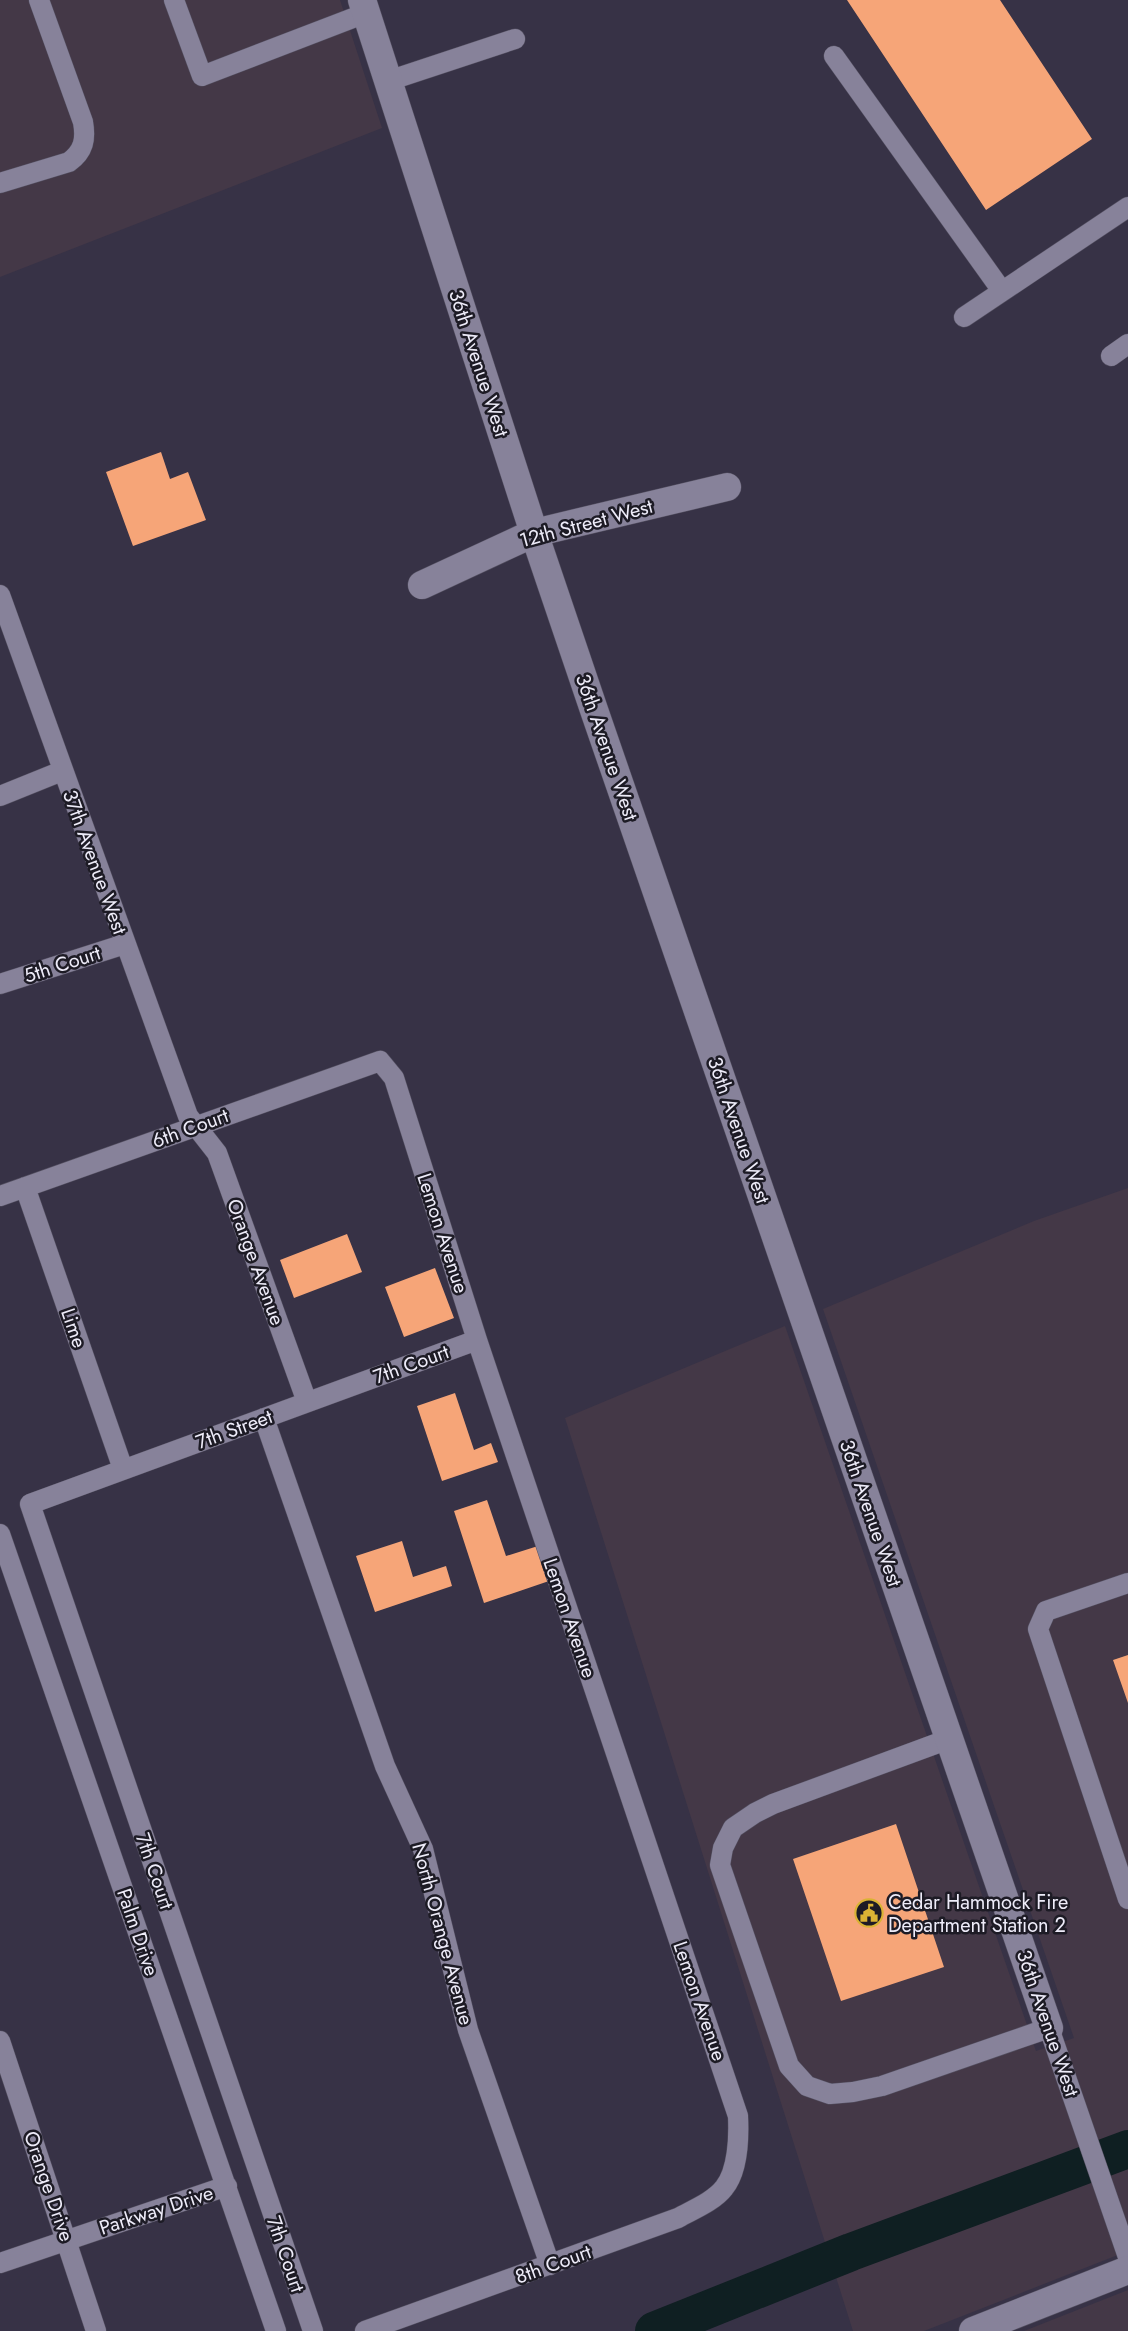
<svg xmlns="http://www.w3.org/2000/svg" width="1128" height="2331" font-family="Jost,sans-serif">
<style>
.commercial{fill:#443847}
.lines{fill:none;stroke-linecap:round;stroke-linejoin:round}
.canal{stroke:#0f1f22;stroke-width:38}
.building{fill:#f6a578}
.lane-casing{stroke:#545061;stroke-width:21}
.street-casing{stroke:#545061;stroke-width:29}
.secondary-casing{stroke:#545061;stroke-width:29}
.lane{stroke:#87829a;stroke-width:20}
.street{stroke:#87829a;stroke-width:28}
.secondary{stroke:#87829a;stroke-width:28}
.labels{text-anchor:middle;stroke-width:5;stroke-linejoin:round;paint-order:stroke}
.street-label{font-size:20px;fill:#eeecf9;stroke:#1d1b25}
.poi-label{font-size:20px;fill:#eeecf9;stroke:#1d1b25;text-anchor:start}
</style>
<rect width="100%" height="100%" fill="#373246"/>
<!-- commercial -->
<path class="commercial" d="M 0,0 L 340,0 L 382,128 L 0,277 Z
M 1128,1188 L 1128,2251 L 924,2331 L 853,2331 L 565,1418 L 785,1326 L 1036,2051 L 1074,2038 L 823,1309 L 1034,1221 Z
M 1128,2290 L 1128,2331 L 1024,2331 Z"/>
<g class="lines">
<!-- canal -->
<path class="canal" d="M 654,2331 L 851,2252 L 1128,2149"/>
</g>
<!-- building -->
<path class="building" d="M 847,0 L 1000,0 L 1092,139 L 986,210 Z
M 161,452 L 170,479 L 188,472 L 206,520 L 133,546 L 106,472 Z
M 347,1234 L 362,1272 L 294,1298 L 280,1260 Z
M 435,1268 L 454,1318 L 404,1337 L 385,1287 Z
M 455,1393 L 474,1450 L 491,1443 L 498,1462 L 442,1481 L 417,1406 Z
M 487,1500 L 506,1556 L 538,1546 L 549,1581 L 484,1603 L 454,1511 Z
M 402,1541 L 413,1577 L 446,1566 L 452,1586 L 375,1612 L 356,1556 Z
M 1128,1655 L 1128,1703 L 1113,1660 Z
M 896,1824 L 944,1967 L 841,2001 L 793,1859 Z"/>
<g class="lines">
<!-- lane casing -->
<g class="lane-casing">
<path id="lane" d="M 174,0 L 202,76 L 366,13
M 834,56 L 1002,291
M 388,81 L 515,39
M 0,183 L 69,162 C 84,151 86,139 83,122 L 39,0
M 964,317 L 1128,207
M 1111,356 L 1128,344
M 0,595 L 188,1116 L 217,1153 L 307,1402
M 0,796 L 62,771
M 0,984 L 125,944
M 25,1187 L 123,1469
M 0,1196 L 380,1061 L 394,1078 L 477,1340 L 738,2116 C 739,2137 738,2171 724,2188 C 713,2202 692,2210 678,2218 L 365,2331
M 264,1418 L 385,1766 L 423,1849 L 468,2030 L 550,2265
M 0,1534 L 276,2331
M 1128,1583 L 1046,1611 L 1038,1629 L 1128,1899
M 949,1739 L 773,1804 L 755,1813 L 733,1828 L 723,1848 L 720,1865 L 789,2066 L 807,2086 L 830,2094 L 853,2092 L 882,2086 L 1049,2028 L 1128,2257
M 0,2041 L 96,2331
M 0,2263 L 227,2186
M 313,2331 L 30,1504 L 477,1340"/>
</g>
<!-- street casing -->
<g class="street-casing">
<path id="street" d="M 362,0 L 534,533 L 594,710 L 1049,2028
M 422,585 L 534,533 L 727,487"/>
</g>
<!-- secondary casing -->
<g class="secondary-casing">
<path id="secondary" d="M 973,2331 L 1128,2270"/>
</g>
<!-- lane -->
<use href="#lane" class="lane"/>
<!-- street -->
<use href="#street" class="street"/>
<!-- secondary -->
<use href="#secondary" class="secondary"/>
</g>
<!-- icons -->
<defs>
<g id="civic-ring" transform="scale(1.4375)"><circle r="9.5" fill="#1d1b25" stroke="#dab334" stroke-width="1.5"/><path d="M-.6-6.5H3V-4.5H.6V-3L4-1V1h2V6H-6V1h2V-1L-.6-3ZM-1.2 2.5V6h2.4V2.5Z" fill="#dab334"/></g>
</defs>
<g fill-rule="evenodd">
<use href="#civic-ring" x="869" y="1913"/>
</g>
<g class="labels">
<!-- street labels -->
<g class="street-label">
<text transform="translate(479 363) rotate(72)" y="7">36th Avenue West</text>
<text transform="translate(586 523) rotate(-15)" y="7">12th Street West</text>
<text transform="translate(607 747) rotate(71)" y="7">36th Avenue West</text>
<text transform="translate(95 862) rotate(70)" y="7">37th Avenue West</text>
<text transform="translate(62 964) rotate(-18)" y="7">5th Court</text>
<text transform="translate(190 1128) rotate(-20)" y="7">6th Court</text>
<text transform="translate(739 1130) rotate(71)" y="7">36th Avenue West</text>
<text transform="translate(443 1233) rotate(72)" y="7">Lemon Avenue</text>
<text transform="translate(256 1262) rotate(70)" y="7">Orange Avenue</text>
<text transform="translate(74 1328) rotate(71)" y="7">Lime</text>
<text transform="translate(411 1364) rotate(-20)" y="7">7th Court</text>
<text transform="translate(234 1429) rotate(-20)" y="7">7th Street</text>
<text transform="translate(871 1513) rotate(71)" y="7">36th Avenue West</text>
<text transform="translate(570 1618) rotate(71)" y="7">Lemon Avenue</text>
<text transform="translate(155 1871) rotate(71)" y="7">7th Court</text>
<text transform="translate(138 1932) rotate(71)" y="7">Palm Drive</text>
<text transform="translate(443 1934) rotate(75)" y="7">North Orange Avenue</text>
<text transform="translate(700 2001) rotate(71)" y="7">Lemon Avenue</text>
<text transform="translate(1048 2023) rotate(71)" y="7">36th Avenue West</text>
<text transform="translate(49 2186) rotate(71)" y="7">Orange Drive</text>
<text transform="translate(156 2210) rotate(-18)" y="7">Parkway Drive</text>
<text transform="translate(286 2254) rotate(71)" y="7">7th Court</text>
<text transform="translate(553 2264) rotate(-20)" y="7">8th Court</text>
</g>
<!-- poi labels -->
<g class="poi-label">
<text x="888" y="1909">Cedar Hammock Fire<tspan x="888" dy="23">Department Station 2</tspan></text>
</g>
</g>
</svg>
